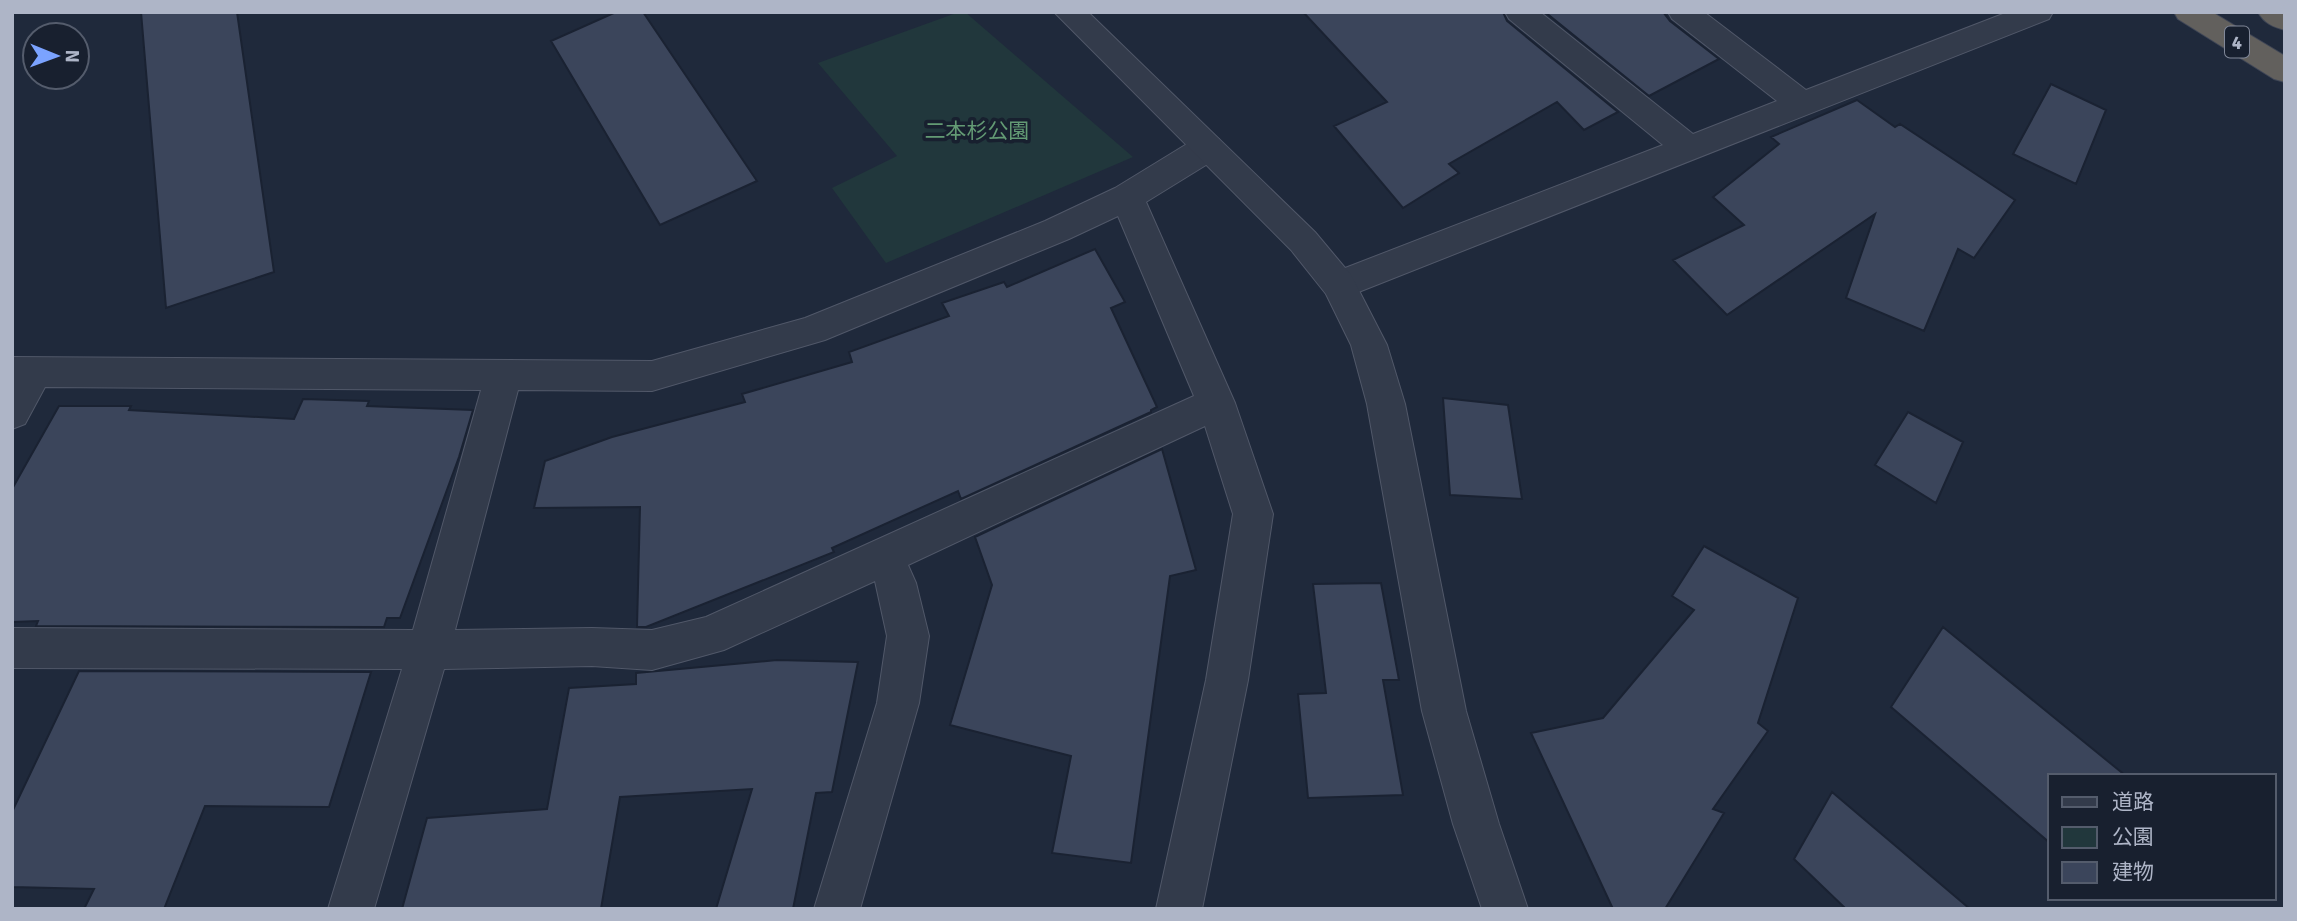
<svg xmlns="http://www.w3.org/2000/svg" width="2297" height="921" font-family="Signika,'Noto Sans JP',sans-serif">
<style>
.green{fill:#21373c}
.building{fill:#3b455b;stroke:#1a2232;stroke-width:2}
.lines{fill:none;stroke-linecap:round;stroke-linejoin:round}
.minor-casing{stroke:#515869;stroke-width:2}
.tertiary-casing{stroke:#515869;stroke-width:2}
.trunk-casing{stroke:#3e4556;stroke-width:2}
.minor{fill:#333b4b;fill-rule:evenodd}
.tertiary{fill:#333b4b;fill-rule:evenodd}
.trunk{fill:#62605d;fill-rule:evenodd}
.labels{text-anchor:middle;stroke-width:7;stroke-linejoin:round;paint-order:stroke}
.shield{fill:#18202f;stroke:#818899;stroke-width:2}
.shield-label{font-size:19px;font-weight:bold;fill:#aeb5c7}
.park-label{font-size:21px;fill:#639a74;stroke:#18202f}
</style>
<rect width="100%" height="100%" fill="#1f293b"/>
<!-- green -->
<path class="green" d="M 959,12 L 965,12 L 1133,157 L 886,263 L 832,188 L 897,156 L 818,63 Z"/>
<!-- building -->
<path class="building" d="M 141,12 L 237,12 L 274,272 L 166,308 Z
M 616,12 L 643,12 L 757,181 L 660,225 L 551,41 Z
M 1303,12 L 1503,12 L 1507,21 L 1618,112 L 1584,130 L 1557,102 L 1449,164 L 1459,173 L 1403,208 L 1334,126 L 1387,102 Z
M 1545,12 L 1663,12 L 1670,21 L 1719,59 L 1649,96 Z
M 2051,84 L 2106,110 L 2076,184 L 2013,154 Z
M 1857,100 L 1895,127 L 1900,124 L 2015,200 L 1974,258 L 1958,249 L 1924,331 L 1846,298 L 1875,214 L 1727,315 L 1673,260 L 1744,225 L 1713,197 L 1779,144 L 1771,137 Z
M 1095,249 L 1125,302 L 1111,308 L 1157,407 L 1151,410 L 1151,412 L 961,499 L 958,491 L 832,548 L 834,552 L 646,627 L 637,627 L 640,507 L 534,508 L 545,461 L 612,437 L 745,402 L 742,394 L 852,362 L 849,352 L 949,316 L 942,303 L 1004,282 L 1007,287 Z
M 1443,398 L 1508,405 L 1522,499 L 1450,495 Z
M 303,399 L 369,401 L 367,406 L 473,410 L 459,457 L 400,618 L 387,618 L 384,627 L 36,626 L 38,621 L 12,622 L 12,489 L 59,406 L 131,406 L 129,410 L 294,419 Z
M 1908,412 L 1963,442 L 1936,503 L 1875,465 Z
M 1162,449 L 1196,570 L 1170,576 L 1131,863 L 1052,853 L 1071,756 L 950,725 L 992,585 L 975,537 Z
M 1704,546 L 1798,598 L 1758,723 L 1768,731 L 1713,809 L 1724,813 L 1665,909 L 1613,909 L 1531,733 L 1603,718 L 1694,610 L 1672,596 Z
M 1381,583 L 1399,680 L 1383,680 L 1403,795 L 1308,798 L 1298,694 L 1326,693 L 1313,584 Z
M 1943,627 L 2126,776 L 2050,776 L 2050,843 L 1891,707 Z
M 777,660 L 858,662 L 832,792 L 816,793 L 793,909 L 716,909 L 752,789 L 620,797 L 601,909 L 402,909 L 427,818 L 547,809 L 569,688 L 636,684 L 636,673 Z
M 79,671 L 371,672 L 329,807 L 205,806 L 164,909 L 84,909 L 94,889 L 12,887 L 12,812 Z
M 1832,792 L 1970,909 L 1846,909 L 1794,859 Z"/>
<g class="lines">
<!-- minor casing -->
<g class="minor-casing">
<path id="minor" d="M 1505,12 L 1540,12 L 1693,134 L 1777,101 L 1672,19 L 1668,12 L 1704,12 L 1806,90 L 2008,12 L 2053,12 L 2049,19 L 1351,295 L 1339,299 L 1327,295 L 1321,285 L 1327,275 L 1663,145 L 1509,19 Z
M 1207,136 L 1219,139 L 1223,148 L 1219,157 L 1146,202 L 1235,403 L 1273,514 L 1248,680 L 1202,909 L 1156,909 L 1206,680 L 1233,514 L 1205,426 L 908,565 L 916,583 L 929,636 L 919,703 L 860,909 L 814,909 L 877,703 L 887,636 L 875,581 L 724,650 L 652,670 L 592,666 L 444,669 L 374,909 L 328,909 L 402,669 L 12,668 L 12,628 L 413,630 L 481,390 L 45,387 L 25,424 L 12,429 L 12,357 L 652,361 L 805,318 L 1045,221 L 1115,188 L 1195,139 ZM 1118,216 L 1194,396 L 706,617 L 652,630 L 592,628 L 455,630 L 518,390 L 652,391 L 825,340 L 1069,239 Z"/>
</g>
<!-- tertiary casing -->
<g class="tertiary-casing">
<path id="tertiary" d="M 1054,12 L 1088,12 L 1315,232 L 1351,275 L 1387,345 L 1405,404 L 1466,711 L 1499,824 L 1528,909 L 1482,909 L 1453,824 L 1422,711 L 1367,404 L 1351,345 L 1326,294 L 1291,250 Z"/>
</g>
<!-- trunk casing -->
<g class="trunk-casing">
<path id="trunk" d="M 2174,12 L 2212,12 L 2285,56 L 2285,82 L 2274,79 L 2178,19 Z
M 2258,12 L 2285,12 L 2285,30 C 2273,27 2264,23 2258,12 Z"/>
</g>
<!-- minor -->
<use href="#minor" class="minor"/>
<!-- tertiary -->
<use href="#tertiary" class="tertiary"/>
<!-- trunk -->
<use href="#trunk" class="trunk"/>
</g>
<g class="labels">
<!-- shield labels -->
<rect class="shield" x="2225" y="26.5" width="24" height="31" rx="5"/>
<g class="shield-label">
<text x="2237" y="49">4</text>
</g>
<!-- park labels -->
<g class="park-label">
<text x="977" y="138">二本杉公園</text>
</g>
</g>
<!-- border -->
<rect width="2297" height="921" fill="none" stroke="#aeb5c7" stroke-width="28"/>
<!-- legend -->
<rect x="2048" y="774" width="228" height="126" fill="#18202f" stroke="#545c6c" stroke-width="2"/>
<rect x="2062" y="797" width="35" height="10" fill="#333b4b" stroke="#545c6c" stroke-width="2"/>
<text x="2112" y="809" font-size="21" fill="#aeb5c7">道路</text>
<rect x="2062" y="827" width="35" height="21" fill="#21373c" stroke="#545c6c" stroke-width="2"/>
<text x="2112" y="844" font-size="21" fill="#aeb5c7">公園</text>
<rect x="2062" y="862" width="35" height="21" fill="#3b455b" stroke="#545c6c" stroke-width="2"/>
<text x="2112" y="879" font-size="21" fill="#aeb5c7">建物</text>
<!-- north arrow -->
<g transform="translate(56 56) rotate(91)"><circle r="33" fill="#18202f" stroke="#545c6c" stroke-width="2"/>
<path d="M0-5L12 26L0 18L-12 26Z" fill="#7ba3ff"/>
<text y="-10" font-size="19" font-weight="bold" text-anchor="middle" fill="#aeb5c7">N</text>
</g>
</svg>
